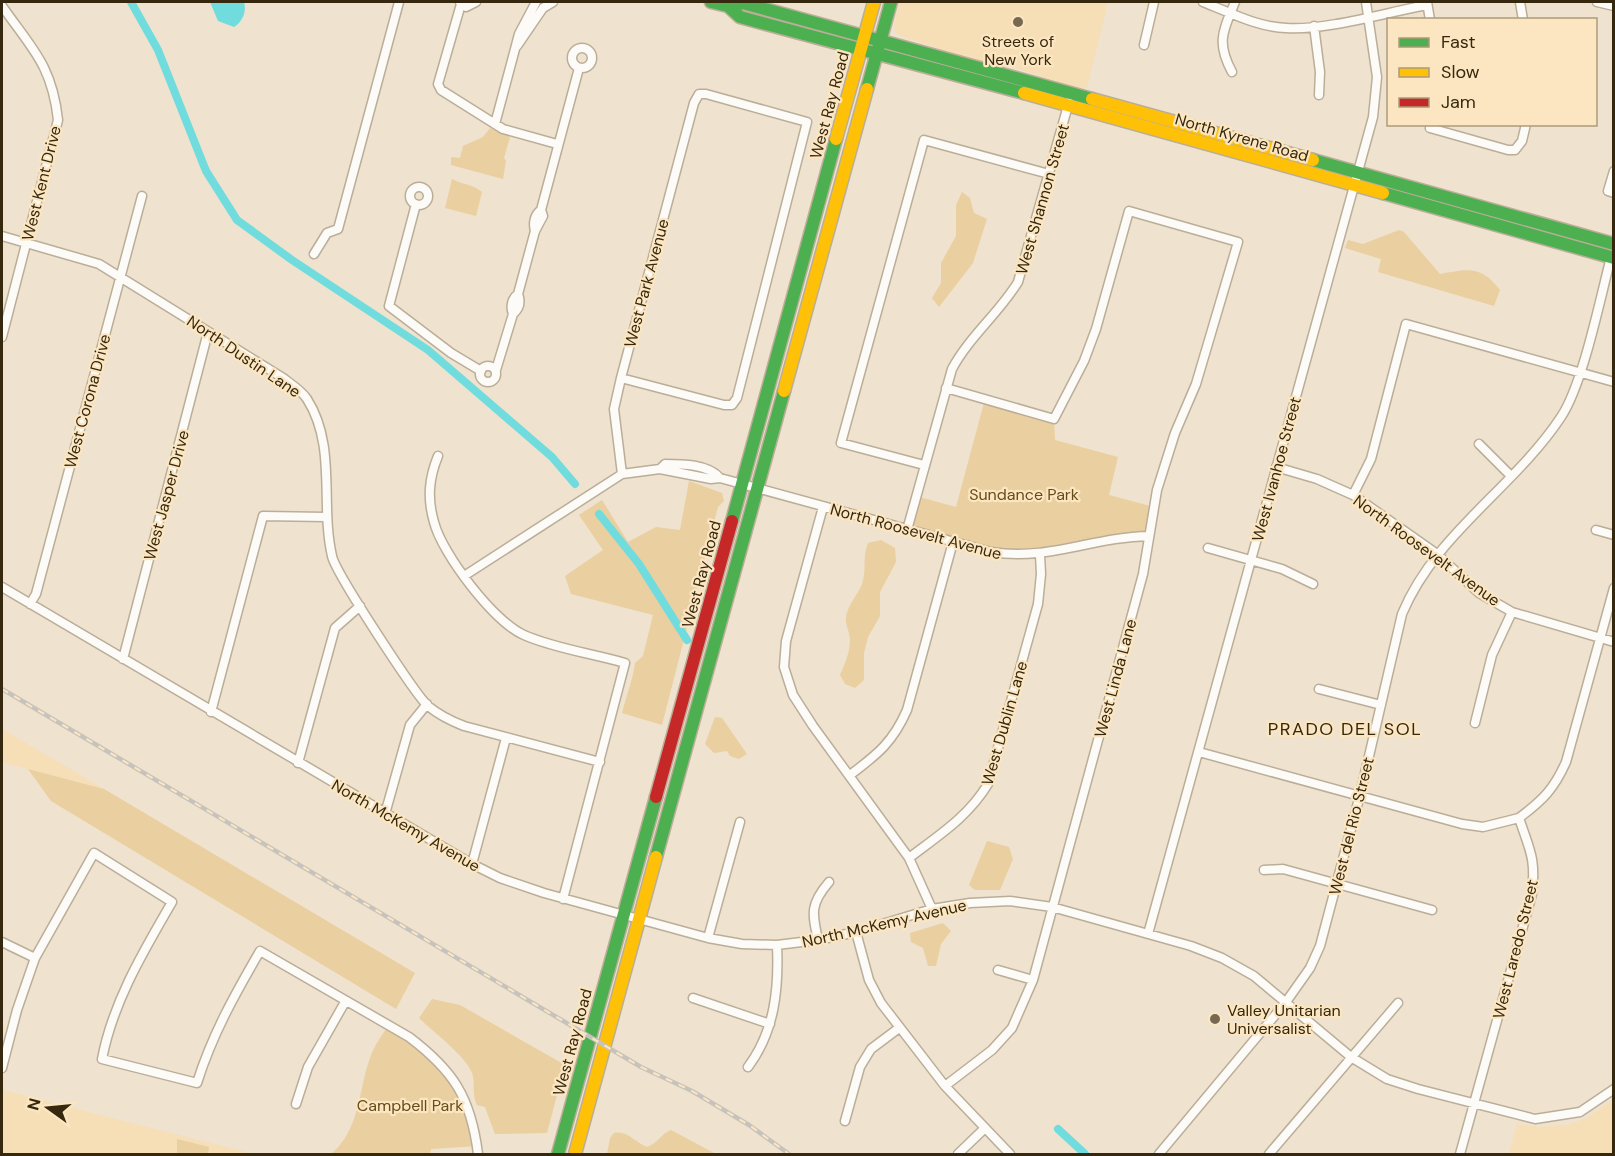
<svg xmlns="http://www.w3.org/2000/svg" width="1615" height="1156" font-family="'DM Sans',sans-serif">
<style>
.built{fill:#f6deb6}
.green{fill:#eacfa0}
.water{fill:#71dcdd}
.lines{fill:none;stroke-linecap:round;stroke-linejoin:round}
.canal{stroke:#71dcdd;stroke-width:8}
.street-casing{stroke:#baae99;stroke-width:11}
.fast-casing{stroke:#baae99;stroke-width:15}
.slow-casing{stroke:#baae99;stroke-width:15}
.jam-casing{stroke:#baae99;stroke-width:15}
.street{stroke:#fdfbf8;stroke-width:8}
.fast{stroke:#4caf50;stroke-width:12}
.slow{stroke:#ffc107;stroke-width:12}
.jam{stroke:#c62828;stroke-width:12}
.rail-casing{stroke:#c7c3bc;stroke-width:4.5}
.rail{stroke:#fce6c1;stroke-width:2;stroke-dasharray:7;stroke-linecap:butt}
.poi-dot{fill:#776951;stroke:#fce6c1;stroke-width:2}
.labels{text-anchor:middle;stroke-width:4.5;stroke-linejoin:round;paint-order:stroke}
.poi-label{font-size:16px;fill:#36280e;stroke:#fce6c1}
.street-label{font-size:16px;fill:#36280e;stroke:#fce6c1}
.park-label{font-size:16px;fill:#664c19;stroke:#fce6c1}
.neighbourhood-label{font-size:18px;letter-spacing:1.5px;fill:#36280e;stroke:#fce6c1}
</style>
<rect width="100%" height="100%" fill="#efe2ce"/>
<!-- built -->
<path class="built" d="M 900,2 L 1108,2 L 1087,88 L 1070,87 L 1013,67 L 972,60 L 901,36 L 895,32 L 894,23 Z
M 2,729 L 104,789 L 2,762 Z
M 2,1090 L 253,1154 L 2,1154 Z
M 1610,1102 L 1613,1105 L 1613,1154 L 1509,1154 L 1517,1124 L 1540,1127 L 1567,1125 L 1587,1118 Z"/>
<!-- green -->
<path class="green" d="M 490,128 L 510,137 L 504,158 L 506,161 L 503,179 L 451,165 L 451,157 L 460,158 L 463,146 L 483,137 Z
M 452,179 C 463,185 473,184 482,192 L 476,216 L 445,208 Z
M 962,192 L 970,198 L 974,213 L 987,219 L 973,263 L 939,307 L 932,298 L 941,283 L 941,263 L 956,236 L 956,205 Z
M 1399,230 L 1404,232 L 1440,274 C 1468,269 1481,265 1500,290 L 1494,306 L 1378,272 L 1381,259 L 1345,248 L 1348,240 L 1363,244 Z
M 985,399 L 1054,419 L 1055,440 L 1118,457 L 1109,495 L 1154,507 L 1149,536 L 1017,556 L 907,530 L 916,496 L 956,507 Z
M 689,481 L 722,493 L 724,501 L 718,507 L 662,725 L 622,713 C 626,696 633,680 635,663 L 643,656 L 653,615 L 571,594 L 565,576 L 603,550 L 579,515 L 602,500 L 628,542 L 656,527 L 680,530 Z
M 881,540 L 895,548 L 896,562 L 880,592 L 880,616 L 868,637 L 864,653 L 864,680 L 855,688 L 845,684 L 840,675 C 845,664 850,652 850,640 C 850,632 845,625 846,617 C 848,604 858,595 862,584 C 867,570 862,557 868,543 Z
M 715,717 L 722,718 L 747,754 L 739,759 L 730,756 L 727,751 L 714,753 L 705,744 Z
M 28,769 L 104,789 L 415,973 L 396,1009 L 51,801 Z
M 987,841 L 1009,847 L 1013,859 L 1000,890 L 975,890 L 969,885 Z
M 943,923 L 951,931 L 941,944 L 936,966 L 928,966 L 923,948 L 911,942 L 910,933 Z
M 432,999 L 460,1005 L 565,1065 L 547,1133 L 495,1134 L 485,1107 L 477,1105 C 471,1093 476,1083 472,1073 C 465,1055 433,1032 419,1018 Z
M 388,1026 L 409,1037 L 453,1077 L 477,1146 L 431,1149 L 430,1154 L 331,1154 C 361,1129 358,1089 371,1055 C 375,1045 382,1035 388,1026 Z
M 671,1130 L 716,1154 L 607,1154 L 610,1138 L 614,1133 C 627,1130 636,1143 647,1147 C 658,1143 661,1134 671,1130 Z
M 177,1139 L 209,1147 L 208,1154 L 177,1154 Z"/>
<!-- water -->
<path class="water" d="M 210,2 L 244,2 C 247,12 242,22 234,27 L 218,21 Z"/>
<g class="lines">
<!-- canal -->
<path class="canal" d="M 131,2 L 158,50 L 206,171 L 237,220 L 292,260 L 428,350 L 552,457 L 575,484
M 599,514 L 639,564 L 687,640
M 1058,1129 L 1085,1154"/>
<!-- street casing -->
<g class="street-casing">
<path id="street" d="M 460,2 L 466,7 L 476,2
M 1203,2 C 1229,12 1257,27 1286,28 C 1324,31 1388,12 1427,5
M 1427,2 L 1430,20
M 1520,2 L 1523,20
M 1597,2 L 1614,6
M 461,4 L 438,84 L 441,90 L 503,129 L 557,144
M 2,6 C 32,49 52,65 58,120 L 2,337
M 1314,26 L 1320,72 L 1319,95
M 1144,45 L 1154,2
M 517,46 L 543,8 L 553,2
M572 58a10 10 0 1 1 20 0a10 10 0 1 1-20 0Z
M 1232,72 C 1216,42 1223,31 1235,2
M 495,124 L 519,34 L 536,2
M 1431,124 L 1430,128 L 1508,150 L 1515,150 L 1522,141 L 1526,124
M 1614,171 L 1608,191 L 1614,193
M410 196a9 9 0 1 1 18 0a9 9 0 1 1-18 0Z
M 416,204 L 389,306 L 451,353 L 481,371
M 535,231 C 533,224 534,215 541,210 L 579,68
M 2,236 L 99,264 L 283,378 C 291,384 302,391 307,399 C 337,446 320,504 332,556 C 335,572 415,694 428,706 C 439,715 451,721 464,726 L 600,762
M 314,254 L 327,233 L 338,229 L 399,2
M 513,314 C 510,307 512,298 518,294 L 535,231 L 543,216 L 541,210
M480 374a8 8 0 1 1 16 0a8 8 0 1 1-16 0Z
M 496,370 L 513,314 C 519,309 521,302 518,294
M 621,378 L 724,405 L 732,405 L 737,398 L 807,122 L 706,94 L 699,94 L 694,103 L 621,378 L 614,409 L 622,474
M 1479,444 L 1510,475
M 438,456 C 429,478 427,498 434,522 C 442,554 494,622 524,635 C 553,648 594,654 625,663 L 563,899
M 924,465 L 841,443 L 924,140 L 1049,174
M 1276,467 L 1317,479 L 1353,495 L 1437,554 L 1479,593 L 1512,612 L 1614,642
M 660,469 L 665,464 C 682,464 708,464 720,478
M 1353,495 L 1371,459 L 1406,324 L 1614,382
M 823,507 L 786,641 L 784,667 L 793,695 L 813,726 L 909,858 L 932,909
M 907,530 L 952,369 C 969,337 999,313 1018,282 L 1069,102
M 1596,530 L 1614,535
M 1208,548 L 1282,569 L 1313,584
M 464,576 L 622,474 L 660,469 L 711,479 L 720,478 L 991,552 C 1050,561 1092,537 1149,536
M 2,587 L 472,864 L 500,878 L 544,893 L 708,938 L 742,944 L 777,945 L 818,940 L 856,932 L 932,909 L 970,903 L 1010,901 L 1052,907 L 1191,946 L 1222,958 L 1254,976 L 1351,1057 L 1387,1079 L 1418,1089 L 1535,1119 L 1580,1112 L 1614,1089
M 30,604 L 36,594 L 142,196
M 123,659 L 208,332
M 1319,689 L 1381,705
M 211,712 L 263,516 L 326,517
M 1475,723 L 1492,655 L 1512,612
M 1199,752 L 1462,824 L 1483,827 L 1519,818
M 298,763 L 335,628 L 360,606
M 850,775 C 878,754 893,742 907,710 L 953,542
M 385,814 L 410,725 L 427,704
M 909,858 C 939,835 968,817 988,784 L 1038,604 L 1041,574 L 1040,555
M 472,864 L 506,738
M 1264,870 L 1283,869 L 1432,910
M 856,932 L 869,980 L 881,1003 L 945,1086 L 1010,1154
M 1148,934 L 1373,117 L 1377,77 L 1366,2
M 708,938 L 740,822
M 818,940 C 812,913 810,904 829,882
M 2,942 L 35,958
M 998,970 L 1033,980
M 693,998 L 770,1024
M 748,1067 C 775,1031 779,988 777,945
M 2,1068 L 17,1010 L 35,958 L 94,853 L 172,902 C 143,952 113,1002 102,1059 L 197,1083 C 212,1035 235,994 260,951 L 409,1037 C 454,1071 471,1098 478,1154
M 945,1086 L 992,1050 L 1012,1028 L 1033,980 L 1143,574 L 1157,490 L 1175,433 L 1196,384 L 1238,242 L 1129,211 L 1096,329 L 1084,361 L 1054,419 L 946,388
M 296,1104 L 308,1067 L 345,1002
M 845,1121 L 860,1067 L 871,1049 L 899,1028
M 958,1154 L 984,1129
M 1159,1154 L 1286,1002 L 1310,968 L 1320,946 L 1360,795 L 1402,614 C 1435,534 1514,488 1561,417 C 1583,384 1600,299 1611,257
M 1269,1154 L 1398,1003
M 1460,1154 L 1532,894 C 1536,858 1530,851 1519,818 C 1543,800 1554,789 1566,762 L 1614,588"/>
</g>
<!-- fast casing -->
<g class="fast-casing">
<path id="fast" d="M 711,2 L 728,6 L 743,3 L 1092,99
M 728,6 L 740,17 L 1024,93
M 867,89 L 891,2
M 1313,160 L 1614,244
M 1383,193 L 1614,258
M 732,521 L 836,139
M 656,857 L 784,391
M 558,1154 L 656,797"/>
</g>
<!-- slow casing -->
<g class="slow-casing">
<path id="slow" d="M 1024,93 L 1383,193
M 1092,99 L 1313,160
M 836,139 L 874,2
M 784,391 L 867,89
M 575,1154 L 656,857"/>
</g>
<!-- jam casing -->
<g class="jam-casing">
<path id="jam" d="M 656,797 L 732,521"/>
</g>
<!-- street -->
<use href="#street" class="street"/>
<!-- fast -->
<use href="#fast" class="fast"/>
<!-- slow -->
<use href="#slow" class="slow"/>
<!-- jam -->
<use href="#jam" class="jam"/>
<!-- rail casing -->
<g class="rail-casing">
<path id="rail" d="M 2,689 L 641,1067 L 692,1091 L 749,1125 L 789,1154"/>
</g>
<!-- rail -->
<use href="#rail" class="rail"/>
</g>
<!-- markers -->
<g class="poi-dot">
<circle cx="1018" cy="22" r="6"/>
<circle cx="1215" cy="1019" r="6"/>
</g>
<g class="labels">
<!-- poi labels -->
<g class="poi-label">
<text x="1018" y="47">Streets of<tspan x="1018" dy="18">New York</tspan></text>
<text x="1227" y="1016" text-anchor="start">Valley Unitarian<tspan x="1227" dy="18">Universalist</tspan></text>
</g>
<!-- street labels -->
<g class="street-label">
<text transform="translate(829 105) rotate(-75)" y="6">West Ray Road</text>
<text transform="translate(1242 137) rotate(16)" y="6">North Kyrene Road</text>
<text transform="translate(41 183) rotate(-76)" y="6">West Kent Drive</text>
<text transform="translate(1042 199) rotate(-74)" y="6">West Shannon Street</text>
<text transform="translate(646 283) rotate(-75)" y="6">West Park Avenue</text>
<text transform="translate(244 356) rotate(34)" y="6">North Dustin Lane</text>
<text transform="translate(87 401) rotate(-75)" y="6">West Corona Drive</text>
<text transform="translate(1276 469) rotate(-75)" y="6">West Ivanhoe Street</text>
<text transform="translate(166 495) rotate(-75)" y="6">West Jasper Drive</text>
<text transform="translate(916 531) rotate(15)" y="6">North Roosevelt Avenue</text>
<text transform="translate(1427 550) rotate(36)" y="6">North Roosevelt Avenue</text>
<text transform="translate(701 574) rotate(-75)" y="6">West Ray Road</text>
<text transform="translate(1115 678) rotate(-75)" y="6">West Linda Lane</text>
<text transform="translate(1004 723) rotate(-74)" y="6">West Dublin Lane</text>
<text transform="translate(406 825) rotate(30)" y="6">North McKemy Avenue</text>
<text transform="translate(1351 826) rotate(-76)" y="6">West del Rio Street</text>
<text transform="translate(884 923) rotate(-13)" y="6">North McKemy Avenue</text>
<text transform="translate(1515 949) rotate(-76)" y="6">West Laredo Street</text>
<text transform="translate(572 1042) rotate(-75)" y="6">West Ray Road</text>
</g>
<!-- park labels -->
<g class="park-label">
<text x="1024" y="500">Sundance Park</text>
<text x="410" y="1111">Campbell Park</text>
</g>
<!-- neighbourhood labels -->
<g class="neighbourhood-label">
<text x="1345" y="735">PRADO DEL SOL</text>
</g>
</g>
<!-- border -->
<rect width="1615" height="1156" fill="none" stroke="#36280e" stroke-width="6"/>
<!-- legend -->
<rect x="1387" y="18" width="210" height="108" fill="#fce6c1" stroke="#ad9a79" stroke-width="1.5"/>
<rect x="1399" y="38" width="30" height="9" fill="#4caf50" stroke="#ad9a79" stroke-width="1.5"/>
<text x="1441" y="48" font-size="18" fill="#36280e">Fast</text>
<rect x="1399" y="68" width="30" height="9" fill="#ffc107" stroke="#ad9a79" stroke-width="1.5"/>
<text x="1441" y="78" font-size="18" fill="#36280e">Slow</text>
<rect x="1399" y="98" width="30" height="9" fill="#c62828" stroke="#ad9a79" stroke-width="1.5"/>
<text x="1441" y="108" font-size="18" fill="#36280e">Jam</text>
<!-- north arrow -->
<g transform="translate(48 1108) rotate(285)" stroke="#fce6c1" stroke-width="4.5" paint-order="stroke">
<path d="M0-4.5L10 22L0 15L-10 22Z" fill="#36280e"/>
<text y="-9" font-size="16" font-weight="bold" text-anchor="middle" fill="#36280e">N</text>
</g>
</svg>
